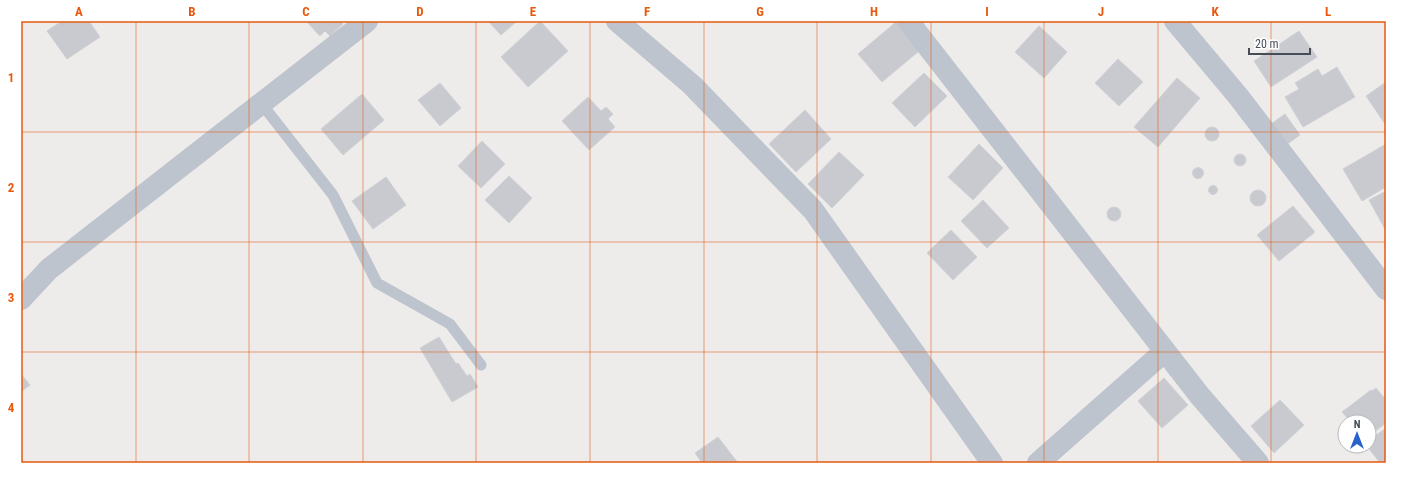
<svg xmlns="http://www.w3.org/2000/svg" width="1407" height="484" font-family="'Roboto Condensed',sans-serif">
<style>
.building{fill:#c8cad0;stroke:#cfd1d6}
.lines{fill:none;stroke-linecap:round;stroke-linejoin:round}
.service{stroke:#bdc4cd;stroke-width:11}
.minor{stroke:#bdc4cd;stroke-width:22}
.grid{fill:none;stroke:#e8590c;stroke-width:1;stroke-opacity:0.55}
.neatline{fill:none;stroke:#e8590c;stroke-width:1.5}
.grid-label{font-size:13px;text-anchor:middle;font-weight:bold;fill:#e8590c}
</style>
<rect width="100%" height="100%" fill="#eeebeb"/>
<!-- building -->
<path class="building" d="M 62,21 L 89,21 L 100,37 L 67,59 L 47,31 Z
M 306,21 L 340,21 L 343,24 L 330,36 L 325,31 L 320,36 Z
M 488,21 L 517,21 L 501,35 Z
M 540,21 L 568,51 L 528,87 L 501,57 Z
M 896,22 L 919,51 L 882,82 L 858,54 Z
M 1039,26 L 1067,52 L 1044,78 L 1015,52 Z
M 1299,31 L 1317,57 L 1271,87 L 1254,61 Z
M 1118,59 L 1143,82 L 1119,106 L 1095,83 Z
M 1337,67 L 1355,97 L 1303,127 L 1285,97 L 1299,89 L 1295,83 L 1318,69 L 1322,76 Z
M 924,73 L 947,96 L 915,127 L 892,103 Z
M 1177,78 L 1200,98 L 1158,147 L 1134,127 Z
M 1386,82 L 1386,123 L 1385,124 L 1366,96 Z
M 440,83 L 461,108 L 440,126 L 418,100 Z
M 362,94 L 384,120 L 343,155 L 321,129 Z
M 588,97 L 601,111 L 606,107 L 613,114 L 608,119 L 615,127 L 589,150 L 562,121 Z
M 805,110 L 831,139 L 796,172 L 769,144 Z
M 1285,114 L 1300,135 L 1286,145 L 1271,124 Z
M1205 134a7 7 0 1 1 14 0a7 7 0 1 1-14 0Z
M 482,141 L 505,164 L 481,188 L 458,166 Z
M 979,144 L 1003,168 L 973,200 L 948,177 Z
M 1386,144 L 1386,187 L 1362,201 L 1343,169 Z
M 839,152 L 864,175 L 832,208 L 808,184 Z
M1234 160a6 6 0 1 1 12 0a6 6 0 1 1-12 0Z
M1192.5 173a5.5 5.5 0 1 1 11 0a5.5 5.5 0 1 1-11 0Z
M 509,176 L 532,198 L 509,223 L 485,200 Z
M 386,177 L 406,205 L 373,229 L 352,201 Z
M1208.5 190a4.5 4.5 0 1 1 9 0a4.5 4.5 0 1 1-9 0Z
M1250 198a8 8 0 1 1 16 0a8 8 0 1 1-16 0Z
M 1386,191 L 1386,231 L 1369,200 Z
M 983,200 L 1009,228 L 987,248 L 961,221 Z
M 1293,206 L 1315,232 L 1279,261 L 1257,235 Z
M1107 214a7 7 0 1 1 14 0a7 7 0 1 1-14 0Z
M 951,230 L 977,257 L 953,280 L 927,253 Z
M 439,337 L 456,364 L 458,363 L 467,376 L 470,374 L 478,387 L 452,402 L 420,348 Z
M 21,374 L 30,385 L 21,392 Z
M 1164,378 L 1188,405 L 1162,428 L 1138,401 Z
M 1376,388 L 1386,400 L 1385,408 L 1386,409 L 1386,423 L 1369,436 L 1369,422 L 1351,422 L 1342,412 L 1371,390 L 1372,391 Z
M 1280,400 L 1304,425 L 1274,453 L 1251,426 Z
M 1386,428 L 1386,463 L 1380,463 L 1367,446 L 1369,446 L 1369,440 Z
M 718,437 L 738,463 L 702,463 L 695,453 Z"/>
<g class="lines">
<!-- service -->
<path class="service" d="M 261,103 L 333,195 L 377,283 L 450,324 L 481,365"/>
<!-- minor -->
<path class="minor" d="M 617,21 L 692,85 L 813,210 L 992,463
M 908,21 L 1200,396 L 1258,463
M 1175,21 L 1238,96 L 1386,289
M 21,299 L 49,269 L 367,21
M 1038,463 L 1165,351"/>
</g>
<!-- grid -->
<path class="grid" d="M 136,21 L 136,463M 249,21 L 249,463M 363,21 L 363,463M 476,21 L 476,463M 590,21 L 590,463M 704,21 L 704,463M 817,21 L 817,463M 931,21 L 931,463M 1044,21 L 1044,463M 1158,21 L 1158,463M 1271,21 L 1271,463M 21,132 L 1386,132M 21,242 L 1386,242M 21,352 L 1386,352"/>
<!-- border -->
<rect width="1407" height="484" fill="none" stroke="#ffffff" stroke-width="44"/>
<!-- north arrow -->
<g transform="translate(1357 434)"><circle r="19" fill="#ffffff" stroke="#b5b8bc"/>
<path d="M0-3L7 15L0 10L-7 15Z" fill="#2763cb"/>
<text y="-6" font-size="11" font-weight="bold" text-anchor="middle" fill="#454d57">N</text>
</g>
<!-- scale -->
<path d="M1249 48v6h61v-6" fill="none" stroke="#454d57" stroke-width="2"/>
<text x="1255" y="48" font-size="12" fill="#454d57" stroke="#ffffff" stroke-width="3" paint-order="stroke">20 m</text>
<rect x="22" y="22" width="1363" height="440" class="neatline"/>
<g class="grid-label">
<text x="79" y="16">A</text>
<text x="192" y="16">B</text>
<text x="306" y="16">C</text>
<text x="420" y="16">D</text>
<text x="533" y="16">E</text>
<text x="647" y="16">F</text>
<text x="760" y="16">G</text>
<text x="874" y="16">H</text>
<text x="987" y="16">I</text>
<text x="1101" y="16">J</text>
<text x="1215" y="16">K</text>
<text x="1328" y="16">L</text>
<text x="11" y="82">1</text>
<text x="11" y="192">2</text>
<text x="11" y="302">3</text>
<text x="11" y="412">4</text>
</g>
</svg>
